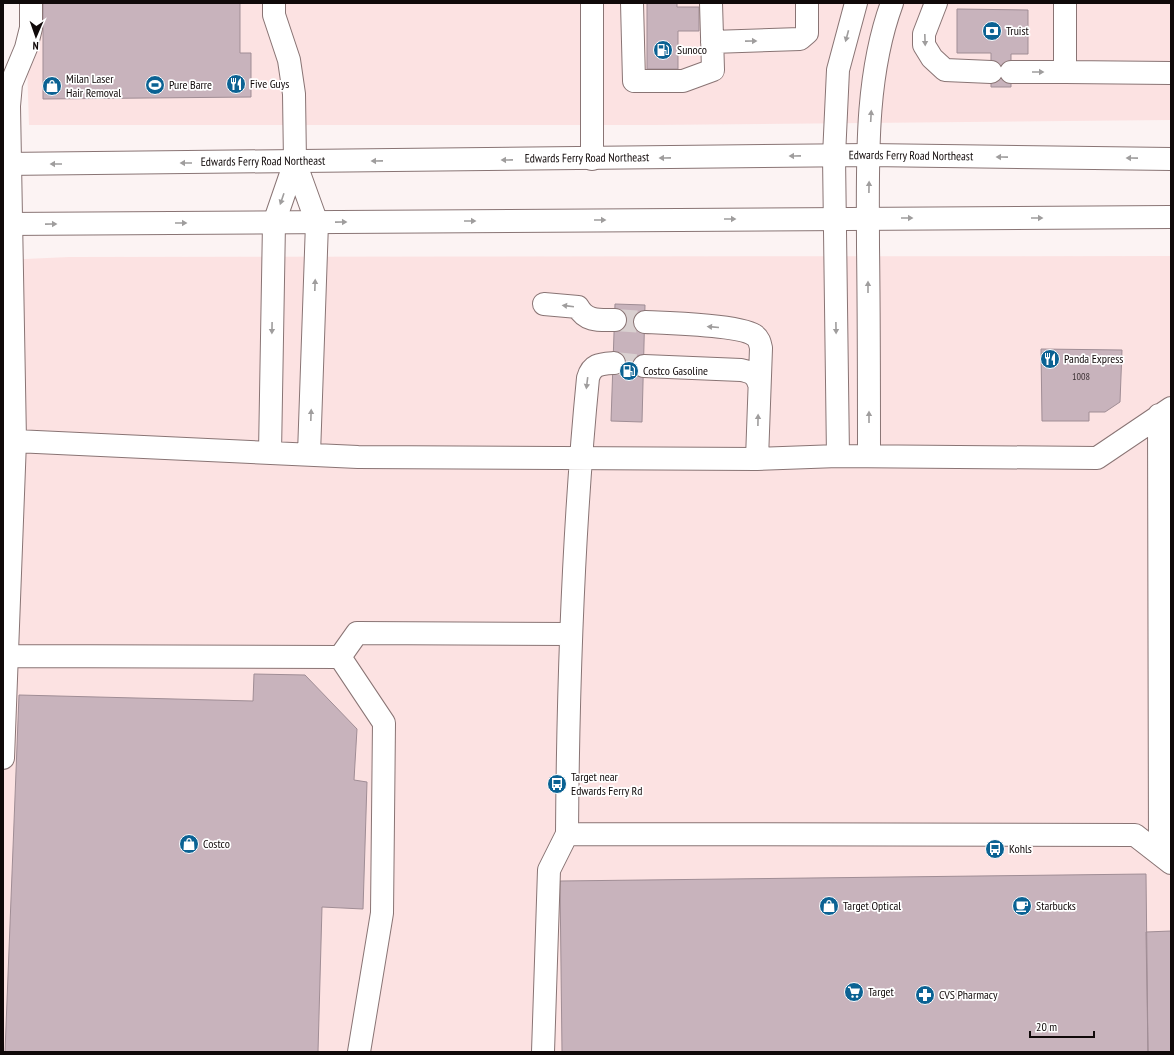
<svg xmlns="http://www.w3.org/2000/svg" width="1174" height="1055" font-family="'PT Sans Narrow',sans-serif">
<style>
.built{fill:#fce2e2}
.building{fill:#c8b3bc;stroke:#a08d95}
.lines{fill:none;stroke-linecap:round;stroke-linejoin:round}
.minor-tunnel{stroke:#d9d0d0;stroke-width:22;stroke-dasharray:22 11;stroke-linecap:butt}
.minor-casing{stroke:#897474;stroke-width:24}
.major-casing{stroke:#897474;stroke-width:24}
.minor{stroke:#fff;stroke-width:22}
.major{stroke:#fff;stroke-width:22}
.oneway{fill:#9f9d9d}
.labels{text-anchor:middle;stroke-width:3.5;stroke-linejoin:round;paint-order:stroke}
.number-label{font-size:10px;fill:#3e3436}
.poi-label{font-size:12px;fill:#100909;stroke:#fff;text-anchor:start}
.street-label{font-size:12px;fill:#100909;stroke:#fff}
</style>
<rect width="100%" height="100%" fill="#fcf3f3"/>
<!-- built -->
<path class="built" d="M 25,3 L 1171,3 L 1171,120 L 654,125 L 29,125 Z
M 1171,256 L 1171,1052 L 3,1052 L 3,260 L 69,257 Z"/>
<!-- building -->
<path class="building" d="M 43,3 L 240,3 L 240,53 L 251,53 L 251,97 L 43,99 Z
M 647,3 L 677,3 L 677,7 L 699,7 L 699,31 L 678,31 L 678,69 L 647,69 Z
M 957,9 L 1028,10 L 1028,54 L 1011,54 L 1011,87 L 991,87 L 991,53 L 957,53 Z
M 615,304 L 645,305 L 642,422 L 611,421 Z
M 1041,349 L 1122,350 L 1120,402 L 1105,412 L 1089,412 L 1089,421 L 1042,421 Z
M 254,674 L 305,675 L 357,729 L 354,780 L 367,782 L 363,909 L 322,907 L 318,1052 L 5,1052 L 19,695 L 253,701 Z
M 1146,874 L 1148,1052 L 562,1052 L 560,881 Z
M 1171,931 L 1171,1052 L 1148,1052 L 1146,932 Z"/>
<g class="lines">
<!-- minor-tunnel -->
<path class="minor-tunnel" d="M 615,320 L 645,322
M 614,363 L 644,366"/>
<!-- minor casing -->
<g class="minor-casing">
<path id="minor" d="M 31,3 L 31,28 L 26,48 L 11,84 L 9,106 L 15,441 L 358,457 L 757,459 L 838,456 L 1097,458 L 1171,408
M 274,3 L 274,15 L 289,60 L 294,94 L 295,162 L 317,223 L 309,454
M 592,3 L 592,159
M 632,3 L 634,81 L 683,81 L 713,70 L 711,3
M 936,3 L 924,34 L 924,45 L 932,58 L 945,70 L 991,72
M 1065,3 L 1065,72 L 1171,73
M 712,42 L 800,39 L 807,33 L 807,3
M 1011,72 L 1065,72
M 544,304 L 578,307 C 586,322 600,320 615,320
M 645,322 C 667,323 739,325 754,335 C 759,338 760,343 761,348 L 757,459
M 614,363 C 600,364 592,364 588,378 C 573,530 568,682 567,834 L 1135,835 L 1171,863
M 644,366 L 741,370 C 751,372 756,374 759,384
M 1159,415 L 1160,853
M 270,453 L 274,223 L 295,162
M 838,456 L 834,156 L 838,70 L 856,3
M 869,456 C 869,386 869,317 868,247 C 868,166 864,79 892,3
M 7,656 L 340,657 L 357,633 L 570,634
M 340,657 L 384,723 L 382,913 L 359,1052
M 3,758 L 15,441
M 543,1052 L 549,870 L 567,834"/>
</g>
<!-- major casing -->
<g class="major-casing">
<g id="major">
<path id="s1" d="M 3,164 L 869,155 L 1171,159"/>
<path d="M 3,224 L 1171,217"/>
</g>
</g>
<!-- minor -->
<use href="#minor" class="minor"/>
<!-- major -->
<use href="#major" class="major"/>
</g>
<!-- one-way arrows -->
<defs><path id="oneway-solid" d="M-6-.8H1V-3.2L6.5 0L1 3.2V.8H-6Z"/></defs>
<g class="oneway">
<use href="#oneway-solid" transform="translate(847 36) rotate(105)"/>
<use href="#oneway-solid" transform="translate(925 40) rotate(88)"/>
<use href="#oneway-solid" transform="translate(751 41) rotate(-1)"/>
<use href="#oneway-solid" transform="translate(1038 72)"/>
<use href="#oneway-solid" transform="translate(871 116) rotate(-87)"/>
<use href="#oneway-solid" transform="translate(795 156) rotate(179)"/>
<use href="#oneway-solid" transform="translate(1002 157) rotate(-179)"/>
<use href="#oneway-solid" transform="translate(665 158) rotate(179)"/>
<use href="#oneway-solid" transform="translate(1132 158) rotate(-179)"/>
<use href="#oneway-solid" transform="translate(507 160) rotate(179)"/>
<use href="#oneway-solid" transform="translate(377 161) rotate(179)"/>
<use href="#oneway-solid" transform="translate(186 163) rotate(180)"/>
<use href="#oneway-solid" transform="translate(56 164) rotate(180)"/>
<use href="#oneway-solid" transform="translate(869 187) rotate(-89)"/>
<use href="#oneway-solid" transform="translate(282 199) rotate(109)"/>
<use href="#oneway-solid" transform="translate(907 218)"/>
<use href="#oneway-solid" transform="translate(1037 218)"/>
<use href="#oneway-solid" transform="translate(730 219)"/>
<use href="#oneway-solid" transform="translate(600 220)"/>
<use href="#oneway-solid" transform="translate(470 221)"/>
<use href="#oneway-solid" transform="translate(341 222) rotate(-1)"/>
<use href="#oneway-solid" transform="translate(181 223)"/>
<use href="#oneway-solid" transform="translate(51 224) rotate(-1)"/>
<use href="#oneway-solid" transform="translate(315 285) rotate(-88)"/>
<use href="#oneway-solid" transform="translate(868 287) rotate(-90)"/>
<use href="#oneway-solid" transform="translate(568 306) rotate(-173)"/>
<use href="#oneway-solid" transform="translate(713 327) rotate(-175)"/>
<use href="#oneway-solid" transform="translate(272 328) rotate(91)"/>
<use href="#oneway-solid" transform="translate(836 328) rotate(89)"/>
<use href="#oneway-solid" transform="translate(587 383) rotate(97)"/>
<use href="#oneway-solid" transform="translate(311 415) rotate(-88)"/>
<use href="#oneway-solid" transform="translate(869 417) rotate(-90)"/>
<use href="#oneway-solid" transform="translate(758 420) rotate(-89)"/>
</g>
<!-- icons -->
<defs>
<g id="bank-disc" transform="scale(1)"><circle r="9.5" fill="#0b6293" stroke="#fff"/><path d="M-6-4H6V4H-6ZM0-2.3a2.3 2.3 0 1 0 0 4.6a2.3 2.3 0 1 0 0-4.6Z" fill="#fff"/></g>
<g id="fuel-disc" transform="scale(1)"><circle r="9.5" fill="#0b6293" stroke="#fff"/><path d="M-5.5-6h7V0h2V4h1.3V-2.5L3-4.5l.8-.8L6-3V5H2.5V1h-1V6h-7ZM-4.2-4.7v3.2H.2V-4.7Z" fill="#fff"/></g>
<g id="restaurant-disc" transform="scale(1)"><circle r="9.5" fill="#0b6293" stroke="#fff"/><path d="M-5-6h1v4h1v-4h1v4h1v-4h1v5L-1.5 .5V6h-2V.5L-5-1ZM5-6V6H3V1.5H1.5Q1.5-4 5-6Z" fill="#fff"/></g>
<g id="stadium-disc" transform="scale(1)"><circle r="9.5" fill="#0b6293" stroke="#fff"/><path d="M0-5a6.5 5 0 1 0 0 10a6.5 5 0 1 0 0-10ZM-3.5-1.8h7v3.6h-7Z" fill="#fff"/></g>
<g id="shop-disc" transform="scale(1)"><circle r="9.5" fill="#0b6293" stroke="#fff"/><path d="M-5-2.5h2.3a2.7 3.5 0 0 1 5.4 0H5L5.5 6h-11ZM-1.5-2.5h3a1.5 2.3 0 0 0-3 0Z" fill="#fff"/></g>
<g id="bus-disc" transform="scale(1)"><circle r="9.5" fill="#0b6293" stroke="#fff"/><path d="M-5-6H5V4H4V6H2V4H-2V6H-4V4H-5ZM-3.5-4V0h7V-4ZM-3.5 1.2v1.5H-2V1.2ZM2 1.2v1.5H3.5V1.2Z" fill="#fff"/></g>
<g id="cafe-disc" transform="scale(1)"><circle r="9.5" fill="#0b6293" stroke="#fff"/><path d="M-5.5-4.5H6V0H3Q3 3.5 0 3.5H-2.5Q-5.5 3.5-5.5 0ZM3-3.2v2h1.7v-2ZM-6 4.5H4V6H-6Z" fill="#fff"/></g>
<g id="supermarket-disc" transform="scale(1)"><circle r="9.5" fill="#0b6293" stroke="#fff"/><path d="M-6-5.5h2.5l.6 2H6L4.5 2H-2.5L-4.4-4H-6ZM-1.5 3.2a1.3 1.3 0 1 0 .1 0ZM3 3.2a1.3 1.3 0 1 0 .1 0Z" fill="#fff"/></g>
<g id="pharmacy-disc" transform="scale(1)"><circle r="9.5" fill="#0b6293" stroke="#fff"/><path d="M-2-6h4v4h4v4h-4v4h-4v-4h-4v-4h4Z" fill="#fff"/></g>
</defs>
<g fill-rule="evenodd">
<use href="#bank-disc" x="992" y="31"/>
<use href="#fuel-disc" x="663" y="50"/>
<use href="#restaurant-disc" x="236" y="84"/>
<use href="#stadium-disc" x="155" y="85"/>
<use href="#shop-disc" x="52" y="86"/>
<use href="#restaurant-disc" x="1050" y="359"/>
<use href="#fuel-disc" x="629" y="371"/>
<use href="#bus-disc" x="557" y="784"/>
<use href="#shop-disc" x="189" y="844"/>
<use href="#bus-disc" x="995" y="849"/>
<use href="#shop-disc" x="829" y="906"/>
<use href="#cafe-disc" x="1022" y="906"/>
<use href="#supermarket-disc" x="854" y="992"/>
<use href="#pharmacy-disc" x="925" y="995"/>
</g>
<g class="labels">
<!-- number labels -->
<g class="number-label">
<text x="1081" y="380">1008</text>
</g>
<!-- poi labels -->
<g class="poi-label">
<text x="1006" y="35">Truist</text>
<text x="677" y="54">Sunoco</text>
<text x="66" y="83">Milan Laser<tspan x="66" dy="14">Hair Removal</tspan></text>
<text x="250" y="88">Five Guys</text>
<text x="169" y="89">Pure Barre</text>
<text x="1064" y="363">Panda Express</text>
<text x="643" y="375">Costco Gasoline</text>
<text x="571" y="781">Target near<tspan x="571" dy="14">Edwards Ferry Rd</tspan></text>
<text x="203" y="848">Costco</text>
<text x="1009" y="853">Kohls</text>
<text x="843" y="910">Target Optical</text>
<text x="1036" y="910">Starbucks</text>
<text x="868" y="996">Target</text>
<text x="939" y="999">CVS Pharmacy</text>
</g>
<!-- street labels -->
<g class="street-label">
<text dy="4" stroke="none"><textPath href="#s1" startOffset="908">Edwards Ferry Road Northeast</textPath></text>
<text dy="4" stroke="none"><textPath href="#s1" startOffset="584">Edwards Ferry Road Northeast</textPath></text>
<text dy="4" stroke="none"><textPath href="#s1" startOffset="260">Edwards Ferry Road Northeast</textPath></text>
</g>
</g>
<!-- border -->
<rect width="1174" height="1055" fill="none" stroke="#100909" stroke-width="8"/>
<!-- north arrow -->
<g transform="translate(36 36) rotate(182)" stroke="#ffffff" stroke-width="3" paint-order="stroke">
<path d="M0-3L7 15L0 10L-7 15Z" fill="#100909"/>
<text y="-6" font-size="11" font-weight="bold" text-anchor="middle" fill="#100909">N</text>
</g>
<!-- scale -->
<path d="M1030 1031v6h64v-6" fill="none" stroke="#100909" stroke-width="2"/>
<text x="1036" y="1031" font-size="12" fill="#100909" stroke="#ffffff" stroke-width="3" paint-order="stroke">20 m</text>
</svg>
